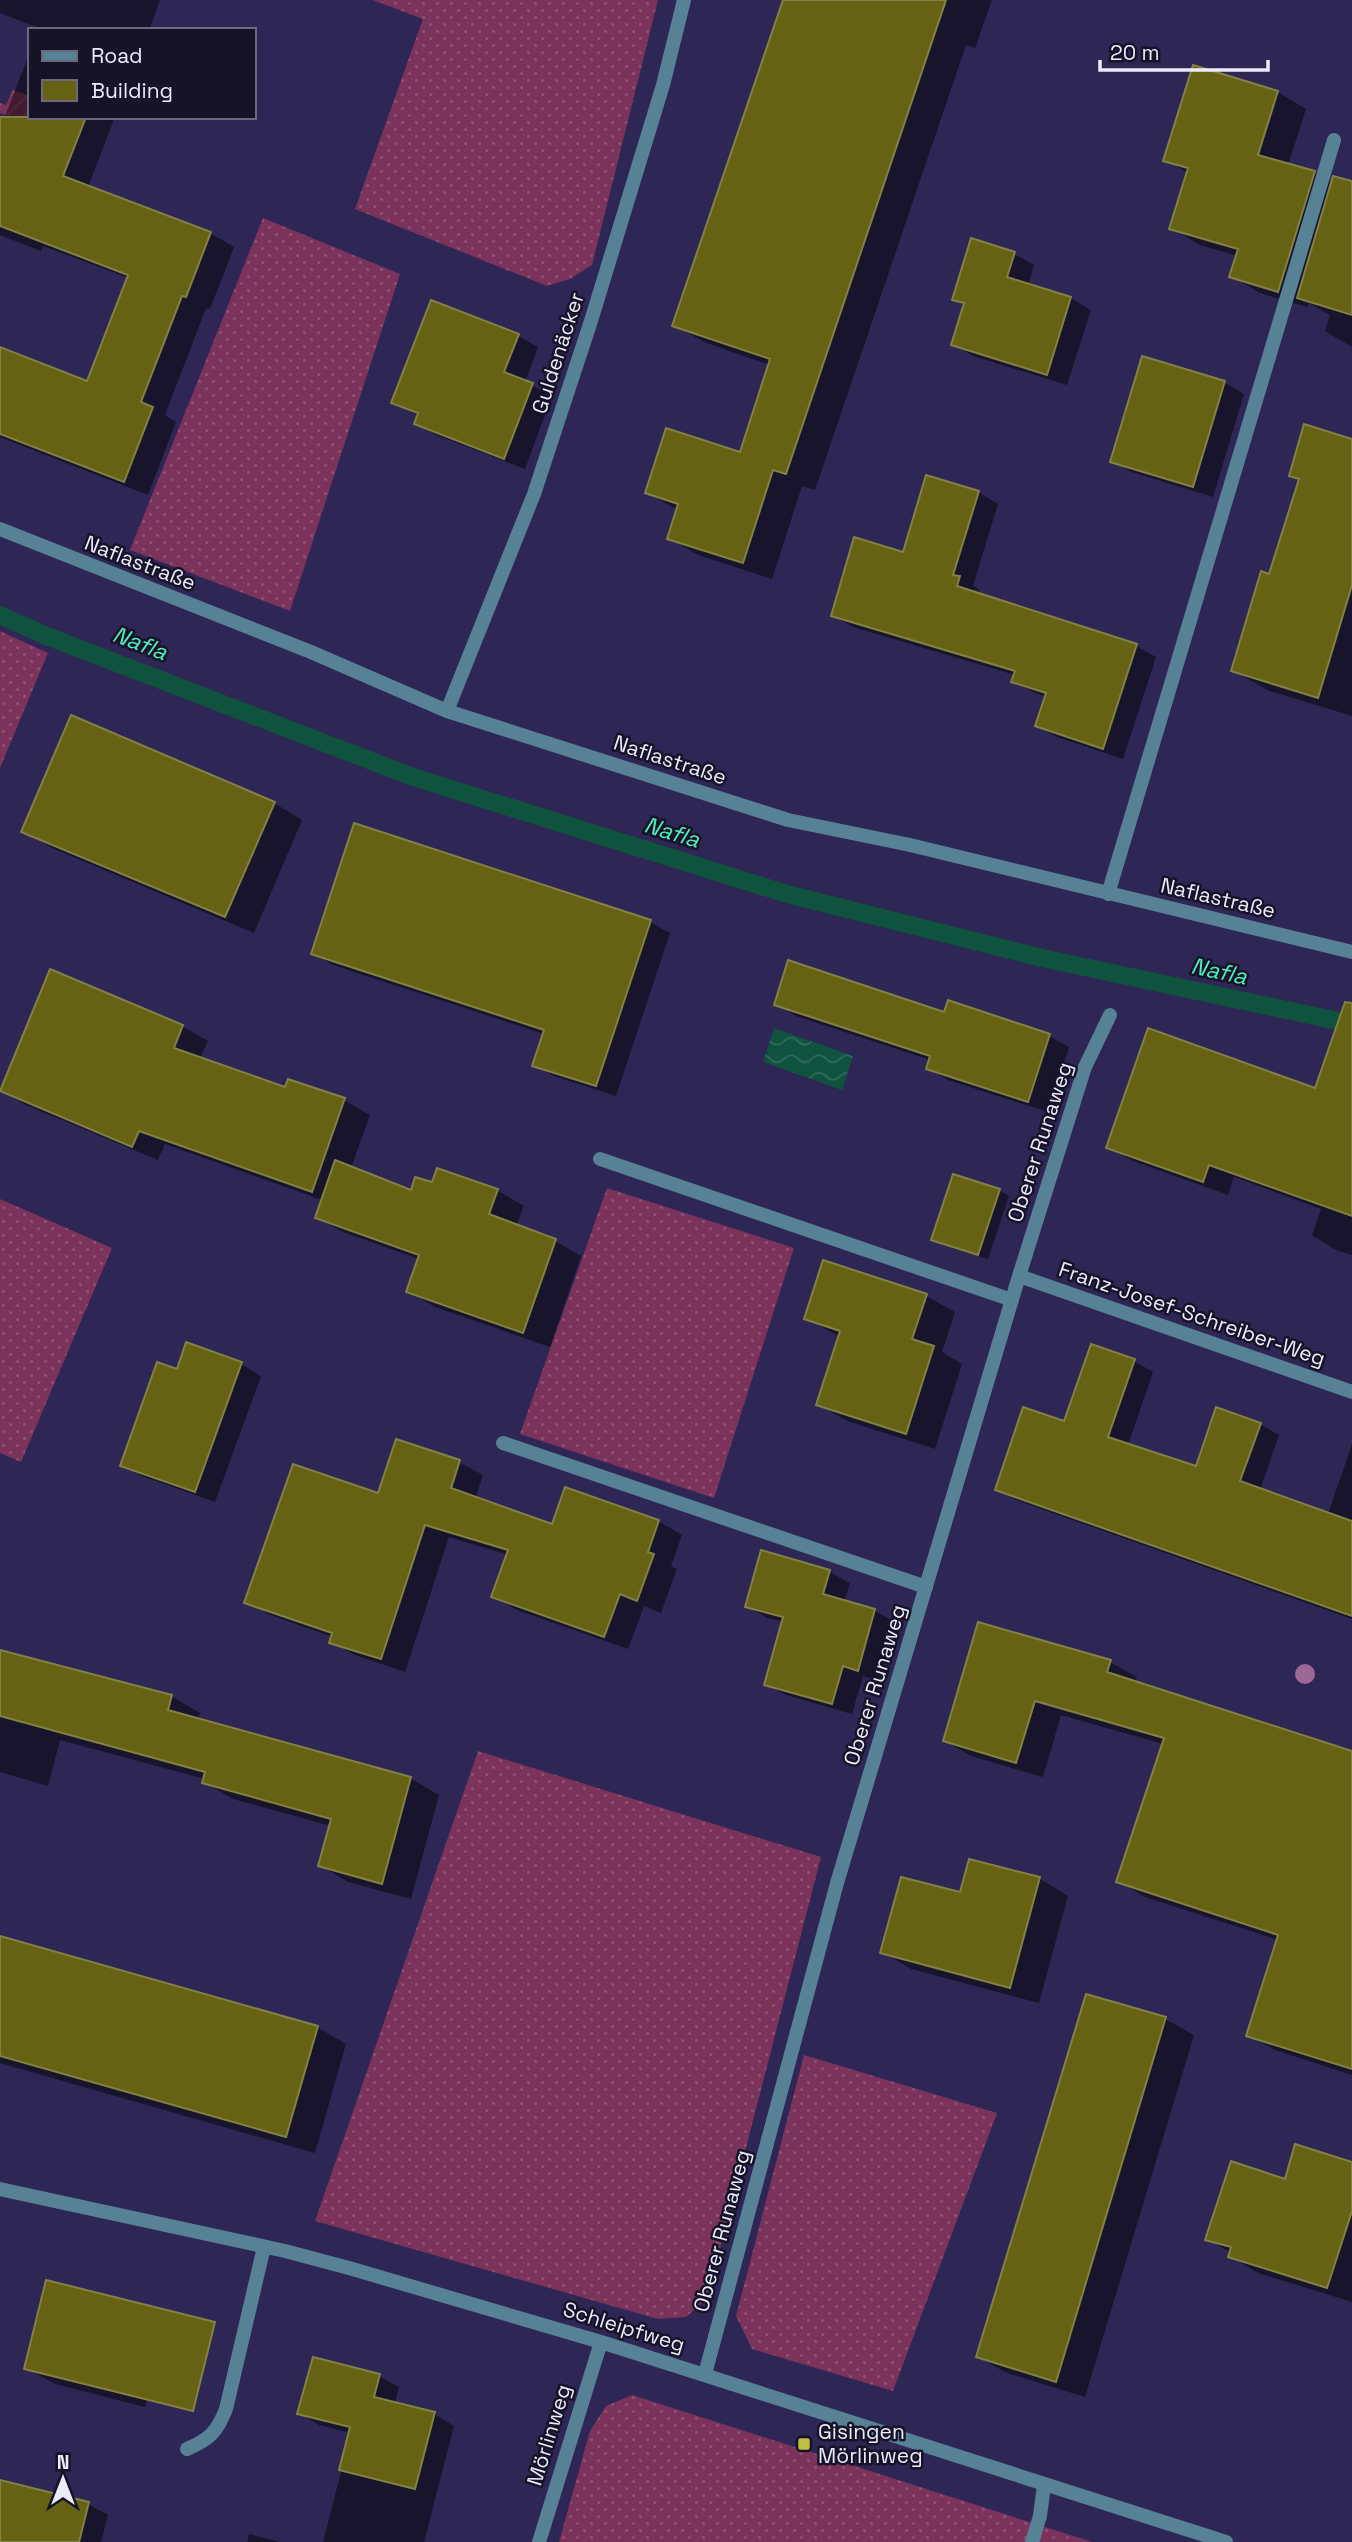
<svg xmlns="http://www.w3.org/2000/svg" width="1352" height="2542" font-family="'Space Grotesk',sans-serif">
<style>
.grass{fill:url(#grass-dots)}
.garden{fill:url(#garden-furrows)}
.water{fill:url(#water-waves)}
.shadow{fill:#0007;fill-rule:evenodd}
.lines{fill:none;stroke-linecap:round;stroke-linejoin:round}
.stream{stroke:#0f523e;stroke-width:18}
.building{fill:#656313;stroke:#828146;stroke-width:2}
.lane{stroke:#578194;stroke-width:14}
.street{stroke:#578194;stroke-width:14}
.tree{fill:#9d6896}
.poi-dot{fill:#c0be40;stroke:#161328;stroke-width:2.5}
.labels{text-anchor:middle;stroke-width:5;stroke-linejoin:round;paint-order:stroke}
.street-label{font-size:21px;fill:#ecebfd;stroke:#161328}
.poi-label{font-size:21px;fill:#ecebfd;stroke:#161328;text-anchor:start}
.water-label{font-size:23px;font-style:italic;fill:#4ceebc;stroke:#161328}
</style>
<defs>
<pattern id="grass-dots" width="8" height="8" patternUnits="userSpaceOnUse" patternTransform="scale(1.75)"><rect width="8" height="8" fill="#7b335b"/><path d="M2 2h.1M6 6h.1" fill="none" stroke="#8e5173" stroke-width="1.8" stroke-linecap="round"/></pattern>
<pattern id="garden-furrows" width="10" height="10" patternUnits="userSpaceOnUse" patternTransform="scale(1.75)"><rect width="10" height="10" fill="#7b335b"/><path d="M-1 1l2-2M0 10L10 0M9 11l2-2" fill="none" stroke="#8e5173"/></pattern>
<pattern id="water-waves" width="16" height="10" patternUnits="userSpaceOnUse" patternTransform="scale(1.75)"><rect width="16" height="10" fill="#0f523e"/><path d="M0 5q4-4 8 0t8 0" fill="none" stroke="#326b5b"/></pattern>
</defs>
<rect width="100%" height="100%" fill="#2e2654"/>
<!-- grass -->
<path class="grass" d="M 373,0 L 658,0 L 592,265 L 570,279 L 547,286 L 355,209 L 423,19 Z
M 263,218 L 400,274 L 290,611 L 130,550 Z
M 0,631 L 48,653 L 0,768 Z
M 607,1188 L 794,1248 L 714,1498 L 520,1434 Z
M 0,1199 L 112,1248 L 21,1462 L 0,1453 Z
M 478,1751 L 821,1857 L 707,2299 L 686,2317 L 658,2319 L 315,2221 Z
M 804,2055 L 997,2113 L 893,2391 L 752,2349 L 736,2316 Z
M 632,2395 L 1092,2542 L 559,2542 L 590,2431 L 606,2406 Z"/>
<!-- garden -->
<path class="garden" d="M 13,90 L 30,96 L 30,117 L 73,141 L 0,113 L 0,103 L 6,105 Z"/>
<!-- water -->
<path class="water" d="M 774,1028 L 853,1056 L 842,1090 L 763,1062 Z"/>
<!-- shadow -->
<path class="shadow" d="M 0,0 L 160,0 L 149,30 L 38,30 L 39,28 L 0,13 Z
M 826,0 L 992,0 L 975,48 L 966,45 L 815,490 L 802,486 L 772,579 L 698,555 L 669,538 L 678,510 L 647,493 L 741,455 L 770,365 L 704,342 L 674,325 Z
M 30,52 L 30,117 L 115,117 L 88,187 L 210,233 L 234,247 L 210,309 L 206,308 L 165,415 L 176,422 L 148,495 L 0,437 L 0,359 L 88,383 L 129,278 L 43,246 L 41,251 L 0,235 L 0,129 Z
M 1194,67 L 1278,92 L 1306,109 L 1288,165 L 1314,173 L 1333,183 L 1352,183 L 1352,347 L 1325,331 L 1330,315 L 1309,303 L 1307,307 L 1260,293 L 1231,276 L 1237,256 L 1200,245 L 1171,228 L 1188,173 L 1166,160 Z
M 1014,254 L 1034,265 L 1028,285 L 1071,298 L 1091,310 L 1067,385 L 973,356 L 953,344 L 965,306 L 954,299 Z
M 518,336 L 538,347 L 525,382 L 552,396 L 525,469 L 436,435 L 416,424 L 419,416 L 393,402 Z
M 1224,382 L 1244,394 L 1213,497 L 1132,472 L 1112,461 Z
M 1352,441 L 1352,716 L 1267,690 L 1233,670 L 1271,576 L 1300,480 L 1291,475 Z
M 978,492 L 998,504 L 973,586 L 979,589 L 978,594 L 1136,646 L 1156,657 L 1123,759 L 1057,737 L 1037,726 L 1047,697 L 1033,692 L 1013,681 L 1015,675 L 853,627 L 833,616 Z
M 274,803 L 302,820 L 254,933 L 52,848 L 24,831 Z
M 650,922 L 670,933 L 616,1096 L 554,1076 L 534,1065 L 544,1034 L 333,965 L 313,953 Z
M 776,1004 L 1049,1036 L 1069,1047 L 1048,1112 L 948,1080 L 928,1069 L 930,1060 L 796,1016 Z
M 182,1026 L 208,1041 L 200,1059 L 286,1089 L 344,1100 L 370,1115 L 351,1168 L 412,1192 L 433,1184 L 497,1190 L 524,1206 L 516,1226 L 555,1241 L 581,1256 L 550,1347 L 435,1307 L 408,1291 L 419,1259 L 343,1232 L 317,1217 L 322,1200 L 165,1144 L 158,1160 L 26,1105 L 1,1090 Z
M 1352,1076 L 1352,1255 L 1336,1250 L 1312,1235 L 1321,1209 L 1234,1177 L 1228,1195 L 1133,1161 L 1108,1147 L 1316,1090 Z
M 999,1190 L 1009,1196 L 988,1259 L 942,1245 L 933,1239 Z
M 926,1296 L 955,1312 L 942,1352 L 962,1364 L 935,1449 L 847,1421 L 818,1404 L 840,1337 L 806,1318 Z
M 187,1345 L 241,1364 L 261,1376 L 215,1502 L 142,1476 L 122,1465 L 178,1371 Z
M 1134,1361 L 1153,1372 L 1128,1445 L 1197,1468 L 1260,1424 L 1279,1435 L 1260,1490 L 1328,1514 L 1352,1444 L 1352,1619 L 1016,1500 L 997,1489 Z
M 459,1462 L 483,1475 L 475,1499 L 553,1526 L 658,1521 L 682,1535 L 671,1566 L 677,1569 L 661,1613 L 644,1606 L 628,1649 L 517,1610 L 493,1596 L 508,1555 L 449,1537 L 405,1672 L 355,1655 L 331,1642 L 333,1637 L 270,1615 L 246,1602 L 379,1496 ZM 457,1464 L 460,1464 L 450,1497 L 446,1496 Z
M 762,1552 L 830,1572 L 850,1583 L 844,1602 L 875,1611 L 895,1622 L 878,1681 L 863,1676 L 852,1714 L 786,1695 L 766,1684 L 784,1622 L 767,1618 L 747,1606 Z
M 0,1652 L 171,1696 L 200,1713 L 198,1720 L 410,1778 L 439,1795 L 411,1899 L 348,1882 L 320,1865 L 331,1826 L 233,1799 L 204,1782 L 205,1779 L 60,1740 L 48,1786 L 0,1772 Z
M 1110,1662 L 1137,1677 L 1135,1683 L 1352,1752 L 1352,2075 L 1275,2050 L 1248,2035 L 1278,1940 L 1145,1897 L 1118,1881 L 1163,1744 L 1061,1715 L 1043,1777 L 971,1756 L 945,1741 Z
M 971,1861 L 1040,1879 L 1068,1896 L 1039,2003 L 911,1969 L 883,1952 L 962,1895 Z
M 0,1937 L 317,2027 L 346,2044 L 315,2153 L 0,2063 Z
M 1165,2019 L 1194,2035 L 1085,2397 L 1007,2373 L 978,2357 Z
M 1352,2164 L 1352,2302 L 1258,2273 L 1230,2256 L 1231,2253 L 1207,2239 L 1286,2181 Z
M 167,2321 L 145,2407 L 55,2384 L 26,2368 Z
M 379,2376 L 399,2387 L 395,2404 L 434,2414 L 454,2426 L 424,2542 L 323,2542 L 351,2433 L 319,2425 L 299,2413 Z
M 0,2481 L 88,2504 L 108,2515 L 101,2542 L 0,2542 Z
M 249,2534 L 280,2542 L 247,2542 Z"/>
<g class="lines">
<!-- stream -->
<path class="stream" d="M 0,615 L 44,635 L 413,777 L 787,894 L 1042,958 L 1352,1024"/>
</g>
<!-- building -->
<path class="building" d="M 783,0 L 946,0 L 786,474 L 773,470 L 743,563 L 667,539 L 678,504 L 645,493 L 666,428 L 740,452 L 770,359 L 672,326 Z
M 1193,65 L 1278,91 L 1258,155 L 1315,171 L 1278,292 L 1229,277 L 1238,249 L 1169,229 L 1188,168 L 1163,161 Z
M 0,117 L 86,117 L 63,176 L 211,232 L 186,297 L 182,296 L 141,402 L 153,407 L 124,482 L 0,434 L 0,347 L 87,381 L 128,275 L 0,226 Z
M 1333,176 L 1352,181 L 1352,315 L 1297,298 Z
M 971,238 L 1015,252 L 1007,277 L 1071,297 L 1047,375 L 951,345 L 964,303 L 952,300 Z
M 431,300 L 519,334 L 504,372 L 533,383 L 504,459 L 414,424 L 418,413 L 391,403 Z
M 1142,356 L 1225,381 L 1193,487 L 1110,462 Z
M 1304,424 L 1352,439 L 1352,585 L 1318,698 L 1231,671 L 1261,571 L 1269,574 L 1299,479 L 1289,476 Z
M 926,475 L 979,491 L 953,575 L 960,576 L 957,586 L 1137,644 L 1103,749 L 1035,726 L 1046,693 L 1011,682 L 1015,671 L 831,616 L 854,537 L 903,552 Z
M 71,715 L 275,802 L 225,917 L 21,832 Z
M 354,823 L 651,920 L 596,1086 L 532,1066 L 544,1030 L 311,954 Z
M 788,960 L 944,1012 L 948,1000 L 1050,1034 L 1028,1102 L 926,1069 L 930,1056 L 774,1005 Z
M 50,969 L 183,1025 L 174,1048 L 285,1087 L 288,1079 L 345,1098 L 312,1192 L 139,1131 L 132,1147 L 0,1091 Z
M 1345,1002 L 1352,1003 L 1352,1216 L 1209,1165 L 1203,1182 L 1106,1148 L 1148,1028 L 1315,1088 Z
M 335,1160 L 411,1190 L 415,1177 L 432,1182 L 437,1168 L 498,1189 L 489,1214 L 556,1239 L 523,1333 L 406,1292 L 419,1255 L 315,1218 Z
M 953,1174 L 1000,1189 L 978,1255 L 931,1240 Z
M 823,1260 L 927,1294 L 912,1339 L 934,1346 L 906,1434 L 816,1405 L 840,1331 L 804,1319 Z
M 186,1342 L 242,1362 L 195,1492 L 120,1466 L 157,1362 L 177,1369 Z
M 1091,1344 L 1135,1359 L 1108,1437 L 1196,1466 L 1216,1407 L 1261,1423 L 1240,1481 L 1352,1521 L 1352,1616 L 995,1490 L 1023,1407 L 1064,1421 Z
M 396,1439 L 460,1460 L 451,1488 L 552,1524 L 565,1487 L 659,1520 L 648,1552 L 654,1554 L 637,1601 L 620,1594 L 604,1637 L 491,1597 L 508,1550 L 425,1525 L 381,1659 L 329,1643 L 332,1633 L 244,1603 L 293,1464 L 378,1493 Z
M 761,1550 L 830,1570 L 823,1594 L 875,1609 L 858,1671 L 843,1666 L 832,1704 L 764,1685 L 783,1617 L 745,1607 Z
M 978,1622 L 1111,1660 L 1107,1672 L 1352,1751 L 1352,2069 L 1246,2036 L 1278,1935 L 1116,1882 L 1164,1738 L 1035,1701 L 1016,1763 L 943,1741 Z
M 0,1650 L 172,1695 L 168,1710 L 411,1777 L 382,1884 L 318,1866 L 331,1819 L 202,1783 L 205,1772 L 0,1716 Z
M 969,1859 L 1040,1877 L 1010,1988 L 880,1953 L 901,1877 L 960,1892 Z
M 0,1936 L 318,2026 L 286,2137 L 0,2056 Z
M 1086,1994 L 1166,2017 L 1056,2382 L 976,2357 Z
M 1295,2144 L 1352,2162 L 1352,2211 L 1327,2288 L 1228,2257 L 1231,2247 L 1205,2240 L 1231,2161 L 1285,2179 Z
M 46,2280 L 215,2322 L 193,2411 L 24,2369 Z
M 313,2357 L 380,2374 L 374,2397 L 435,2412 L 415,2489 L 339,2470 L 350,2427 L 297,2414 Z
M 0,2480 L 89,2502 L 79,2542 L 0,2542 Z"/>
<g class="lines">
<!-- lane -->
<path class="lane" d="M 1108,894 L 1334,140
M 600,1159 L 1012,1300
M 503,1443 L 926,1587
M 187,2449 C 210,2439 217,2432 226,2409 L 264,2247
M 1032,2542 L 1040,2516 L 1044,2485"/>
<!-- street -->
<path class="street" d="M 0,529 L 311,652 L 447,711 L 788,820 L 910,845 L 1352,952
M 447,711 L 534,494 L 591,321 L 663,85 L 684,0
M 1019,1276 L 1352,1392
M 0,2189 L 285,2251 L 349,2268 L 601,2342 L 1226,2542
M 705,2374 L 837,1883 L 1019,1276 L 1085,1067 L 1110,1015
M 539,2542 L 601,2342"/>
</g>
<!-- trees -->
<circle class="tree" cx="1305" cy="1674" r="10"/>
<!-- markers -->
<rect class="poi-dot" x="797" y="2437" width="14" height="14" rx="3.5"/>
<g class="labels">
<!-- street labels -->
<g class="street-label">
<text transform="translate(558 353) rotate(-72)" y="7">Guldenäcker</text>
<text transform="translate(140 563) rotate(21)" y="7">Naflastraße</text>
<text transform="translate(670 760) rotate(18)" y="7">Naflastraße</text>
<text transform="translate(1218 898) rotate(13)" y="7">Naflastraße</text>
<text transform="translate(1040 1142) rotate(-72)" y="7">Oberer Runaweg</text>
<text transform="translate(1192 1314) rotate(19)" y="7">Franz-Josef-Schreiber-Weg</text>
<text transform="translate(875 1685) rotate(-73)" y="7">Oberer Runaweg</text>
<text transform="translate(722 2231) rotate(-75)" y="7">Oberer Runaweg</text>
<text transform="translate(624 2327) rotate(17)" y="7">Schleipfweg</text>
<text transform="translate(549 2435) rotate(-73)" y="7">Mörlinweg</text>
</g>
<!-- poi labels -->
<g class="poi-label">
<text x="818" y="2439">Gisingen<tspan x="818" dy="24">Mörlinweg</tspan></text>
</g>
<!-- water labels -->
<g class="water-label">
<text transform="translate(140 643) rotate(21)" y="8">Nafla</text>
<text transform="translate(672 832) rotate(17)" y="8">Nafla</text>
<text transform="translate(1219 971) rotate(12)" y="8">Nafla</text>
</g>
</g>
<!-- legend -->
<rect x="28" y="28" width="228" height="91" fill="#161328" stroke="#6c697d" stroke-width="2"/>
<rect x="42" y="51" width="35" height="10" fill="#578194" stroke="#6c697d" stroke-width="2"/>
<text x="91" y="63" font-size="21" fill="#ecebfd">Road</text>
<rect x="42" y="80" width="35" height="21" fill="#656313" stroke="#6c697d" stroke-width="2"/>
<text x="91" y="98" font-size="21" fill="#ecebfd">Building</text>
<!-- north arrow -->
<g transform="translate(63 2479)" stroke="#161328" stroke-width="5" paint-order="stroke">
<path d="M0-5L12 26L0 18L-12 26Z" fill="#ecebfd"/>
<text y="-10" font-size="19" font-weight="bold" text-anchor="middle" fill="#ecebfd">N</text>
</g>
<!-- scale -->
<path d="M1100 60v10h168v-10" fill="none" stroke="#ecebfd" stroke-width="3.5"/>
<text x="1110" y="60" font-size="21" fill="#ecebfd" stroke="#161328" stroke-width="5" paint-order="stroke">20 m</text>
</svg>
